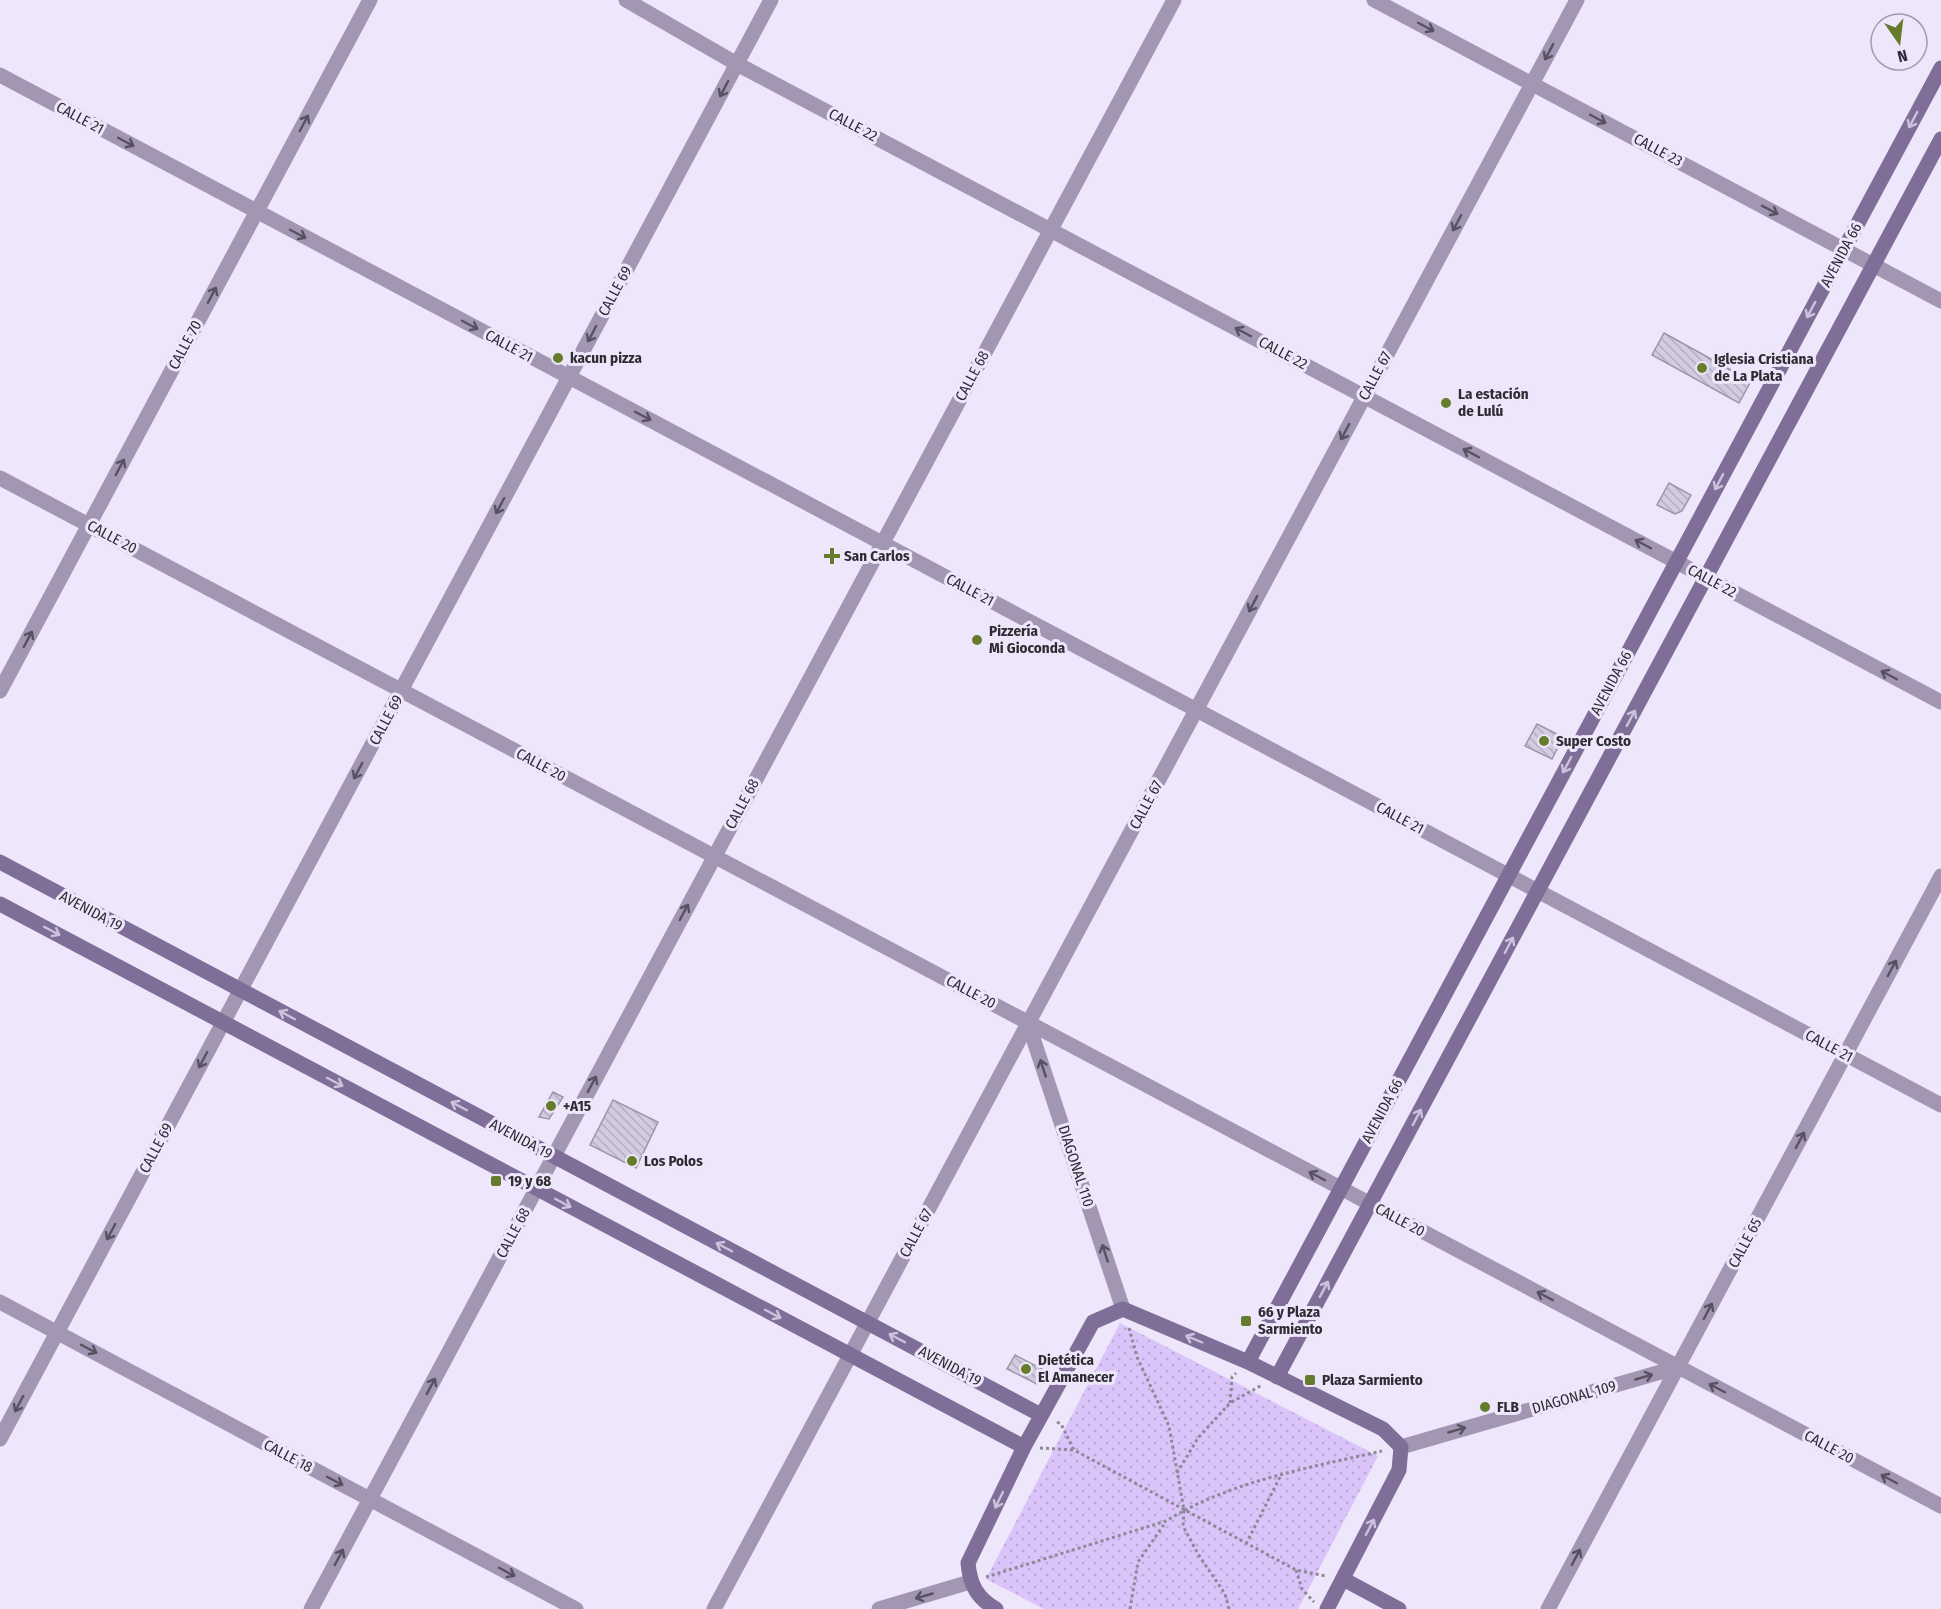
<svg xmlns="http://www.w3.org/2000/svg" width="1941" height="1609" font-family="'Fira Sans Condensed',sans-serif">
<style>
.park{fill:url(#park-dots)}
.building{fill:url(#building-back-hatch);stroke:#9d95a9;stroke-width:1.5}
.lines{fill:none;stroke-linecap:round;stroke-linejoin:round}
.path{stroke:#8e8997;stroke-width:3;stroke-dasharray:3 3;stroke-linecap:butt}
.minor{stroke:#a296b3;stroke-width:15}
.secondary{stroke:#7f6e97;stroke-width:15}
.oneway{stroke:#575160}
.oneway2{stroke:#cdc2dd}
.poi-dot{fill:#667c2d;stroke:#eee6fb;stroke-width:2}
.labels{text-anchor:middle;stroke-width:6;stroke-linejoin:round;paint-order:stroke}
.street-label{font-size:15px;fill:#2f2c34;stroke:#eee6fb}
.poi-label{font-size:15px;font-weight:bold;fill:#2f2c34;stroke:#eee6fb;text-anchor:start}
</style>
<defs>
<pattern id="park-dots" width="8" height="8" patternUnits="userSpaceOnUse" patternTransform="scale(1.5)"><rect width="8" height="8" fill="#dac4fa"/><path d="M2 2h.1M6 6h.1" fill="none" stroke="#bba9d7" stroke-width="1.8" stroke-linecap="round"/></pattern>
<pattern id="building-back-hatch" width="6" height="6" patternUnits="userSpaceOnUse" patternTransform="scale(1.5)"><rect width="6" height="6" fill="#d3cbe0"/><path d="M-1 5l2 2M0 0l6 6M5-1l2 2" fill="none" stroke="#b5aec1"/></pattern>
</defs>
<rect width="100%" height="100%" fill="#eee6fb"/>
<!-- park -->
<path class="park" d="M 1120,1323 L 1378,1456 L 1298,1609 L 1044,1609 L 986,1579 Z"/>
<!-- building -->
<path class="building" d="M 1664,333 L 1751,381 L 1739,403 L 1652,355 Z
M 1669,483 L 1691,495 L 1682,511 L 1675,514 L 1657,505 Z
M 1537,724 L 1563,737 L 1552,759 L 1525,746 Z
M 553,1092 L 563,1097 L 549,1119 L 539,1117 Z
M 613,1100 L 658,1122 L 636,1168 L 590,1145 Z
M 1015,1355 L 1044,1370 L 1037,1384 L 1007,1369 Z"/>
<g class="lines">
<!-- path -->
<path class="path" d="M 1129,1328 L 1137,1357 L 1169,1426 L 1184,1510 L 1183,1526 L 1198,1554 L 1225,1594 L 1229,1609
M 1230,1403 L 1232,1377 L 1236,1373
M 1057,1422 L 1061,1424 L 1074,1450 L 1296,1570 L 1326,1576
M 1040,1448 L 1074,1450
M 1177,1473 L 1198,1438 L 1230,1403 L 1262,1385
M 1246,1544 L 1281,1475
M 1296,1570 L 1302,1589 L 1314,1602
M 986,1577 L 1166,1521 C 1231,1481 1308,1468 1382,1451
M 1130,1609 L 1138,1562 L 1165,1523"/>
<!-- minor -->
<path class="minor" d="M 626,0 L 737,64 L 1941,702
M 1374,0 L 1941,301
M 0,75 L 1941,1105
M 0,478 L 1941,1506
M 0,691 L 370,0
M 1028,1023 L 1123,1309
M 0,1302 L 576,1609
M 0,1439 L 771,0
M 1401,1447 L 1678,1367
M 311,1609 L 1174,0
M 714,1609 L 1577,0
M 879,1609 L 970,1582
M 1548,1609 L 1941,876"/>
<!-- secondary -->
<path class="secondary" d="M 0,862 L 1041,1415
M 0,904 L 1024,1447
M 1248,1362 L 1941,68
M 1277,1377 L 1941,139
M 1343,1579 L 1399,1609
M 996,1609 C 977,1598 970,1585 968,1563 L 1024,1447 L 1093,1322 L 1123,1309 L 1248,1362 L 1383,1429 L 1401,1447 L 1399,1470 L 1327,1609"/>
</g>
<!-- one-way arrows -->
<defs><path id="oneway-shaft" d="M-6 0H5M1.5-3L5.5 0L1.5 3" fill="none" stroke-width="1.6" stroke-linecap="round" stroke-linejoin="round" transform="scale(1.5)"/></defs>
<g class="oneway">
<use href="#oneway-shaft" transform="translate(1426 27) rotate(28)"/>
<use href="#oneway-shaft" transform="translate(1549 52) rotate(118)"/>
<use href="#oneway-shaft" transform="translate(724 89) rotate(118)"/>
<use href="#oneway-shaft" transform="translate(1598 119) rotate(28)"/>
<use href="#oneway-shaft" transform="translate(304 123) rotate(-62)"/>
<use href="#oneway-shaft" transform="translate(126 142) rotate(28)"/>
<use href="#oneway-shaft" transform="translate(1770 210) rotate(28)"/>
<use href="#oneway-shaft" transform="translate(1457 223) rotate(118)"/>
<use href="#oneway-shaft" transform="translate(298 234) rotate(28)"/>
<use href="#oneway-shaft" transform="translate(212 295) rotate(-62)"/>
<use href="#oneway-shaft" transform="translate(470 325) rotate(28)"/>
<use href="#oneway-shaft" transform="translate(1243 332) rotate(-152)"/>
<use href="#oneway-shaft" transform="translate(592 334) rotate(118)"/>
<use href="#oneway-shaft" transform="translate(643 416) rotate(28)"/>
<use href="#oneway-shaft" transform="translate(1345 432) rotate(118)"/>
<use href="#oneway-shaft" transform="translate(1471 453) rotate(-152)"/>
<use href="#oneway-shaft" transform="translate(120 467) rotate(-62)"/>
<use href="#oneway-shaft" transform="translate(500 506) rotate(118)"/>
<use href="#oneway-shaft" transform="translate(1643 544) rotate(-152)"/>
<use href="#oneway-shaft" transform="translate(1253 604) rotate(118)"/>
<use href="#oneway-shaft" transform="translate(28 639) rotate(-62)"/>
<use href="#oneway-shaft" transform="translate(1889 675) rotate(-152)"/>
<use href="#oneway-shaft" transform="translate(358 771) rotate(118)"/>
<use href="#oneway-shaft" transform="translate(684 912) rotate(-62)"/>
<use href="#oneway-shaft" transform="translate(1892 968) rotate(-62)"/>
<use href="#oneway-shaft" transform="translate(203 1060) rotate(118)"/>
<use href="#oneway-shaft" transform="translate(1043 1068) rotate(-108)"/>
<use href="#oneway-shaft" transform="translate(592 1084) rotate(-62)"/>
<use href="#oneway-shaft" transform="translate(1800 1140) rotate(-62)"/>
<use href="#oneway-shaft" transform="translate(1317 1176) rotate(-152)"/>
<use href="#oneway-shaft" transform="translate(111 1232) rotate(118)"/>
<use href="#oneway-shaft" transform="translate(1105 1253) rotate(-108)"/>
<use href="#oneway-shaft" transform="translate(1545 1296) rotate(-152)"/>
<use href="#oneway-shaft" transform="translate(1708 1311) rotate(-62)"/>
<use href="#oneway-shaft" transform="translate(89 1349) rotate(28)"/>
<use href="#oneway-shaft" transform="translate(1644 1377) rotate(-16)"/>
<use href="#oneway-shaft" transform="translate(431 1386) rotate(-62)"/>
<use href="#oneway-shaft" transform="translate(1717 1388) rotate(-152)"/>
<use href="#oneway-shaft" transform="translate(19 1404) rotate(118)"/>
<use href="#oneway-shaft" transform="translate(1457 1430) rotate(-16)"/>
<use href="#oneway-shaft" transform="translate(1889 1479) rotate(-152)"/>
<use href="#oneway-shaft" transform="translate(335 1481) rotate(28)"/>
<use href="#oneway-shaft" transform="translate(339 1557) rotate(-62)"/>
<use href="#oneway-shaft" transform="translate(1576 1557) rotate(-62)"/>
<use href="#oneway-shaft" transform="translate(507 1572) rotate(28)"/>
<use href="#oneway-shaft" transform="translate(924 1596) rotate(164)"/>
</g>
<g class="oneway2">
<use href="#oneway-shaft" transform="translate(1913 120) rotate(118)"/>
<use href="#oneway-shaft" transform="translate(1811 310) rotate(118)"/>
<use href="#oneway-shaft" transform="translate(1719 482) rotate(118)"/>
<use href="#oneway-shaft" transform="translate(1631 718) rotate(-62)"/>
<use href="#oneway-shaft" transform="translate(1567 765) rotate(118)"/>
<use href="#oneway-shaft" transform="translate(52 931) rotate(28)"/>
<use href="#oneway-shaft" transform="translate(1509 945) rotate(-62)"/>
<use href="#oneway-shaft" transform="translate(287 1015) rotate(-152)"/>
<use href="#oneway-shaft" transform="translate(335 1082) rotate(28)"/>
<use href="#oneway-shaft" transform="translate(459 1106) rotate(-152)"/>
<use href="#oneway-shaft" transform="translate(1417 1117) rotate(-62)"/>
<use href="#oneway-shaft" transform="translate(563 1203) rotate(28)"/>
<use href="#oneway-shaft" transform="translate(724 1247) rotate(-152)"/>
<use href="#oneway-shaft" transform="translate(1324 1289) rotate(-62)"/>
<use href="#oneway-shaft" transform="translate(773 1314) rotate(28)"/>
<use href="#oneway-shaft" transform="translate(897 1338) rotate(-152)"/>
<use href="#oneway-shaft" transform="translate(1194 1339) rotate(-157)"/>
<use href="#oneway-shaft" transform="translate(999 1500) rotate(116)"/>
<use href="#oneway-shaft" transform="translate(1370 1527) rotate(-62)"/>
</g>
<!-- markers -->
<g class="poi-dot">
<circle cx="558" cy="358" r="6"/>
<circle cx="1702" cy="368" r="6"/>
<circle cx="1446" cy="403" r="6"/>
<path d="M829 547h6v6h6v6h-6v6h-6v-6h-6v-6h6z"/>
<circle cx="977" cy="640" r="6"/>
<circle cx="1544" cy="741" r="6"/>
<circle cx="551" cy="1106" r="6"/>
<circle cx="632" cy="1161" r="6"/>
<rect x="490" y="1175" width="12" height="12" rx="3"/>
<rect x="1240" y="1315" width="12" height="12" rx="3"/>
<circle cx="1026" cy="1369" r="6"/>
<rect x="1304" y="1374" width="12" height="12" rx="3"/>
<circle cx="1485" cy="1407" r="6"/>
</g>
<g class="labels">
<!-- street labels -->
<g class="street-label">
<text transform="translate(80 118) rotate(28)" y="5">CALLE 21</text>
<text transform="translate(853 125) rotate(28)" y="5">CALLE 22</text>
<text transform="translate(1658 150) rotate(28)" y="5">CALLE 23</text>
<text transform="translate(1841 255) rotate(-62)" y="5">AVENIDA 66</text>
<text transform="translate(615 291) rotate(-62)" y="5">CALLE 69</text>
<text transform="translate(185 345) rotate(-62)" y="5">CALLE 70</text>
<text transform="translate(509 346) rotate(28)" y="5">CALLE 21</text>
<text transform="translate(1283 353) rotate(28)" y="5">CALLE 22</text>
<text transform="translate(972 376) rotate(-62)" y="5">CALLE 68</text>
<text transform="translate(1375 376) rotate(-62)" y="5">CALLE 67</text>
<text transform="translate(112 537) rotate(28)" y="5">CALLE 20</text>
<text transform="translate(1712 581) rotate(28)" y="5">CALLE 22</text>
<text transform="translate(970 590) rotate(28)" y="5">CALLE 21</text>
<text transform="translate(1611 683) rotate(-62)" y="5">AVENIDA 66</text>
<text transform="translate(386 720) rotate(-62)" y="5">CALLE 69</text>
<text transform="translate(541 765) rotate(28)" y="5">CALLE 20</text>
<text transform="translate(742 804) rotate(-62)" y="5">CALLE 68</text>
<text transform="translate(1146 805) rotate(-62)" y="5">CALLE 67</text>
<text transform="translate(1400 818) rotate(28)" y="5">CALLE 21</text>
<text transform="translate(91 911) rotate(28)" y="5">AVENIDA 19</text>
<text transform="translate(971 992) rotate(28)" y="5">CALLE 20</text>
<text transform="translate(1829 1046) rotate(28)" y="5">CALLE 21</text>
<text transform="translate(1382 1111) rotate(-62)" y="5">AVENIDA 66</text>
<text transform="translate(521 1139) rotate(28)" y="5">AVENIDA 19</text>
<text transform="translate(156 1148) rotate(-62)" y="5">CALLE 69</text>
<text transform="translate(1076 1166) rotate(72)" y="5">DIAGONAL 110</text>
<text transform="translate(1400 1220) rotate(28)" y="5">CALLE 20</text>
<text transform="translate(513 1233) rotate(-62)" y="5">CALLE 68</text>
<text transform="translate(916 1233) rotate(-62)" y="5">CALLE 67</text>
<text transform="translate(1745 1243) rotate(-62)" y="5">CALLE 65</text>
<text transform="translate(950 1366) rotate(28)" y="5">AVENIDA 19</text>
<text transform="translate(1574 1397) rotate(-16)" y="5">DIAGONAL 109</text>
<text transform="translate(1829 1447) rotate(28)" y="5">CALLE 20</text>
<text transform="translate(288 1456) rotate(28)" y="5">CALLE 18</text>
</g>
<!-- poi labels -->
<g class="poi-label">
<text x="570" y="363">kacun pizza</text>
<text x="1714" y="364">Iglesia Cristiana<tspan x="1714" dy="17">de La Plata</tspan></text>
<text x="1458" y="399">La estación<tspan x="1458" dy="17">de Lulú</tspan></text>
<text x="844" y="561">San Carlos</text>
<text x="989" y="636">Pizzería<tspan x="989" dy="17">Mi Gioconda</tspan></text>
<text x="1556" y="746">Super Costo</text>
<text x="563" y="1111">+A15</text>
<text x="644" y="1166">Los Polos</text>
<text x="508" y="1186">19 y 68</text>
<text x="1258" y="1317">66 y Plaza<tspan x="1258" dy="17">Sarmiento</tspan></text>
<text x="1038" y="1365">Dietética<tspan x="1038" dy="17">El Amanecer</tspan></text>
<text x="1322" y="1385">Plaza Sarmiento</text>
<text x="1497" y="1412">FLB</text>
</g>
</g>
<!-- north arrow -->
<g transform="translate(1899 42) rotate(166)"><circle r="28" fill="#eee6fb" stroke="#a29cab" stroke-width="1.5"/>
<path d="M0-4.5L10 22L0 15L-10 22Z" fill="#667c2d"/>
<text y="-9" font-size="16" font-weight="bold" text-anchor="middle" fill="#2f2c34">N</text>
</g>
</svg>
